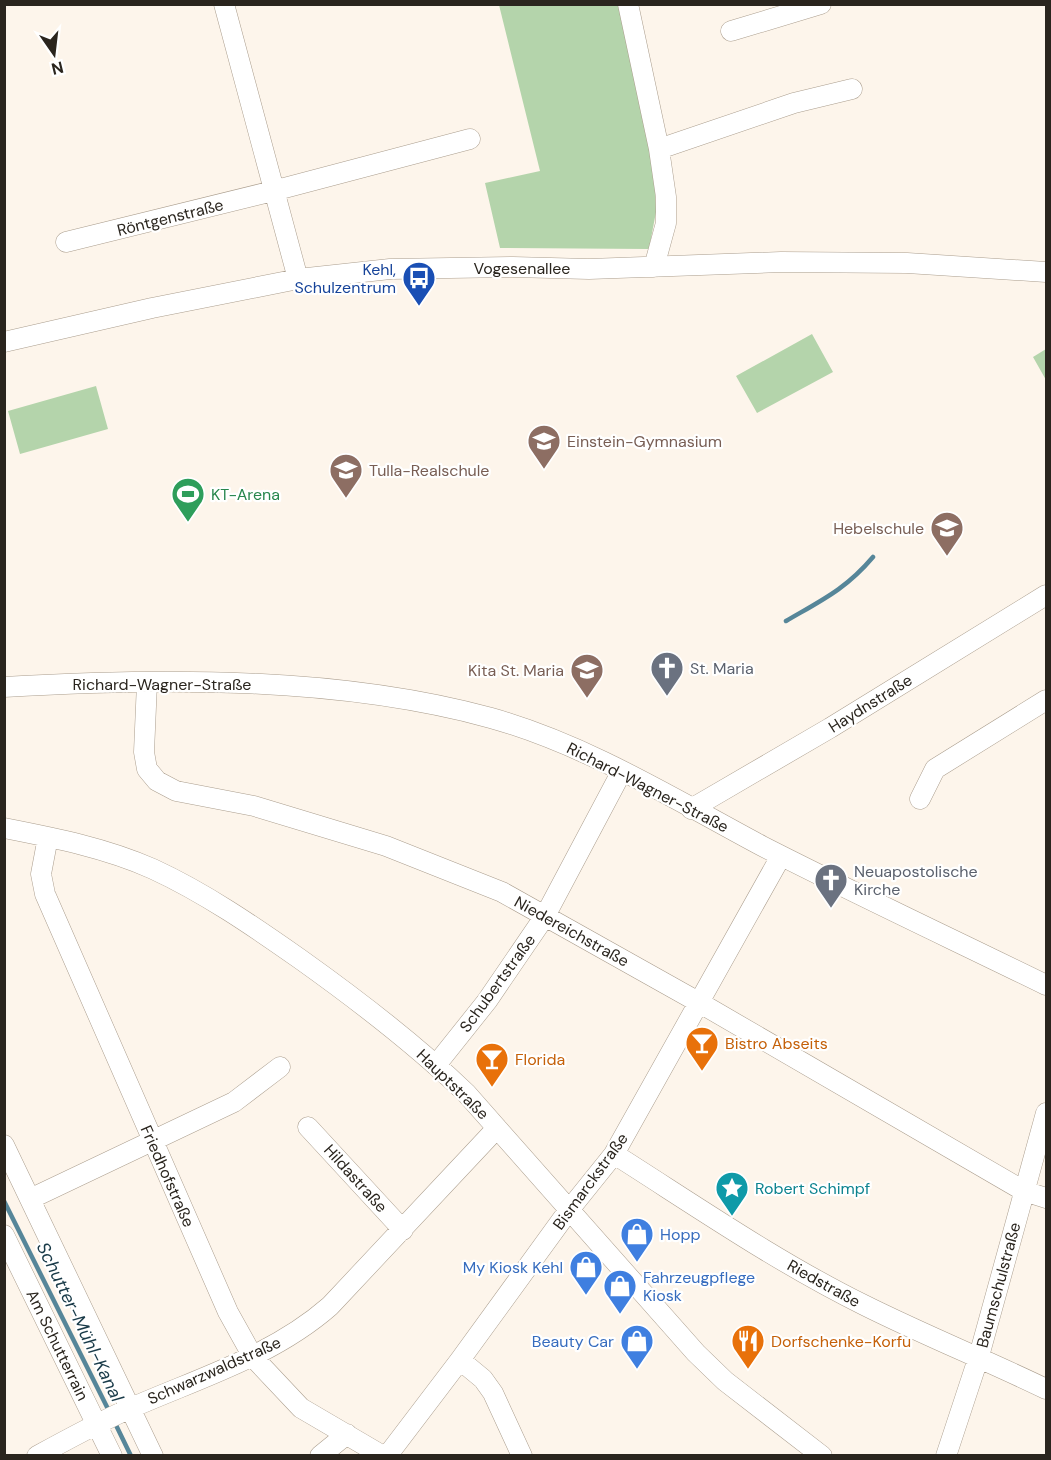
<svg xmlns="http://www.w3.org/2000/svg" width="1051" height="1460" font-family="'DM Sans',sans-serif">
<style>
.green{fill:#b4d4ab}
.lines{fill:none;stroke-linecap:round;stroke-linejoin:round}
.stream{stroke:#568699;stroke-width:4.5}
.minor-casing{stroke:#ab9e8e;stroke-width:21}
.minor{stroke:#fff;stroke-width:20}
.labels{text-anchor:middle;stroke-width:4.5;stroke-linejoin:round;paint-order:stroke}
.street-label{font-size:16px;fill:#2a251e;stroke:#fff}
.transit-label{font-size:16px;fill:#164399;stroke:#fff;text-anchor:end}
.education-label{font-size:16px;fill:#785e54;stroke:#fff;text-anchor:start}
.leisure-label{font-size:16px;fill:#27864d;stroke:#fff;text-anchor:start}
.worship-label{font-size:16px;fill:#5b616d;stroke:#fff;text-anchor:start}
.food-label{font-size:16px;fill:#c56008;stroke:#fff;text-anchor:start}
.culture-label{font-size:16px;fill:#0d838f;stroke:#fff;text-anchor:start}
.shop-label{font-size:16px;fill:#366cbe;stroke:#fff;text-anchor:start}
.water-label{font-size:18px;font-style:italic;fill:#193a48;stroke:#fff}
</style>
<rect width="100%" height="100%" fill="#fdf5eb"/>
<!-- green -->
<path class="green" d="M 499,5 L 618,5 L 654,163 L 656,212 L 649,249 L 500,248 L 485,183 L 540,171 Z
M 812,334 L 833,372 L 757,413 L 736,376 Z
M 1046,349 L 1046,380 L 1033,357 Z
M 96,386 L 108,429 L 20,454 L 8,411 Z"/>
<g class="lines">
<!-- stream -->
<path class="stream" d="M 786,621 C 822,600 846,589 873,557
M 4,1201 L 110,1413
M 114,1421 L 131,1456"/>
<!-- minor casing -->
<g class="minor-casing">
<path id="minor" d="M 224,4 L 298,279
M 628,4 L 659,149 L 666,197 L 666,223 L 654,267
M 731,31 L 821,4
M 659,149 L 794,103 L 852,89
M 66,242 L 273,191 L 470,139
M 4,342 L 152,308 L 298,279 L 390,269 L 513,267 L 589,269 L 781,262 L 907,263 L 1046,272
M 147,683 L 144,752 L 147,769 L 157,781 L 176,791 L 254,806 L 386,846 L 502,892 L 700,1003 L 1024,1191 L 1046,1198
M 4,687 C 162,678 337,676 491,718 C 587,745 674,799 762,846 C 856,894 952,939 1046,985
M 920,799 L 935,769 L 1046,700
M 691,809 L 830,728 L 1046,595
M 4,828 C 55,838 106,848 153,869 C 205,893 253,926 300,959 C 359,1001 414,1043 466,1093 L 696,1353 L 725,1381 L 822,1456
M 48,837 L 41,874 L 45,894 L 228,1312 L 253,1357 L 301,1408 L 383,1456
M 436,1065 L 487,1001 L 545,916 L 622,771
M 308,1127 L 403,1230
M 4,1145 L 153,1456
M 614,1154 C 696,1206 777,1262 864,1305 C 924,1335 986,1360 1046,1389
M 30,1199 L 234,1102 L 280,1067
M 4,1235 L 112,1456
M 460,1360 L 483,1379 L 493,1393 L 522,1456
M 37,1456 C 68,1439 99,1422 131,1408 C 199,1378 273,1356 330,1306 L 497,1128
M 320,1456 L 347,1434
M 387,1456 L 460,1360 L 569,1210 L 614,1154 L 781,856
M 946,1456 L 979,1356 L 1046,1113"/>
</g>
<!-- minor -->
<use href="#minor" class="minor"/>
</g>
<!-- icons -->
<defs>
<g id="bus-pin" transform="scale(1.725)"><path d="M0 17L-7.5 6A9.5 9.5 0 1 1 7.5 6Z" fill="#1a4fb4" stroke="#fff"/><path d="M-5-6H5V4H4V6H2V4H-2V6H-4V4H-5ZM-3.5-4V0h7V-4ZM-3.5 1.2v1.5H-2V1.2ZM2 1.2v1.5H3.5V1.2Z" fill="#fff"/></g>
<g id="school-pin" transform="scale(1.725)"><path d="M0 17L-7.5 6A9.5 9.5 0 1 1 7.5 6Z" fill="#8d6e63" stroke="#fff"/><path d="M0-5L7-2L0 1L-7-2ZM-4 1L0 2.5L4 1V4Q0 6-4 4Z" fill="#fff"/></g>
<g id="stadium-pin" transform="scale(1.725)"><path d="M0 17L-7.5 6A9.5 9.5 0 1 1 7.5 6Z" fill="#2e9e5b" stroke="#fff"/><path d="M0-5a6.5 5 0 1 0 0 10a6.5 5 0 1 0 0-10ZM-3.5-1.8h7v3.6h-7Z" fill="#fff"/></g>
<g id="church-pin" transform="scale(1.725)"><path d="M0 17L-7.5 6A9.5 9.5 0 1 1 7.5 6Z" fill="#6b7280" stroke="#fff"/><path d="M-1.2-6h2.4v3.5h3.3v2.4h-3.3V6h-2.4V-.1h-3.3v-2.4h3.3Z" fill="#fff"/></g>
<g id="bar-pin" transform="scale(1.725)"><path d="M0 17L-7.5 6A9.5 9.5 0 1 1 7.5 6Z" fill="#e8710a" stroke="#fff"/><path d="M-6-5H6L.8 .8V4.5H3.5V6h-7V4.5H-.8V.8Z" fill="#fff"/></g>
<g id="sight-pin" transform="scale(1.725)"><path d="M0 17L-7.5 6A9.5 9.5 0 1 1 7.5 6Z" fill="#0f9aa8" stroke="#fff"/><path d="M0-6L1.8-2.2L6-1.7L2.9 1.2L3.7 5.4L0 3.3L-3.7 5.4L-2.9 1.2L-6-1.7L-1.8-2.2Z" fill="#fff"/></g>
<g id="shop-pin" transform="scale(1.725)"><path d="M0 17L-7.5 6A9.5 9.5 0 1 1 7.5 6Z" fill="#3f7fe0" stroke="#fff"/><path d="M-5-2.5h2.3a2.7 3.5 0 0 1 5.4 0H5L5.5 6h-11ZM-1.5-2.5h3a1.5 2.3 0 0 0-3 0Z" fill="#fff"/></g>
<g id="restaurant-pin" transform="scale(1.725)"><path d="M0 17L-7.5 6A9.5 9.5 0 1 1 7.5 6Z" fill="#e8710a" stroke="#fff"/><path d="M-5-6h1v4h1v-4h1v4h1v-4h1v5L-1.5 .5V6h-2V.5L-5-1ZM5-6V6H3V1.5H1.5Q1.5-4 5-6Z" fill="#fff"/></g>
</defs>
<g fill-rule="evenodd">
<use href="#bus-pin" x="419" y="278"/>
<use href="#school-pin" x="544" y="441"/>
<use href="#school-pin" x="346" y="470"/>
<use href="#stadium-pin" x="188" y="494"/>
<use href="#school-pin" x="947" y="528"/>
<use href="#church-pin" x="667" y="668"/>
<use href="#school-pin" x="587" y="670"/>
<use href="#church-pin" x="831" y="880"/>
<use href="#bar-pin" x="702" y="1043"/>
<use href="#bar-pin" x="492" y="1059"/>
<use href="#sight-pin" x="732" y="1188"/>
<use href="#shop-pin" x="637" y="1234"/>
<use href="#shop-pin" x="586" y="1267"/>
<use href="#shop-pin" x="620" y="1286"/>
<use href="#shop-pin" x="637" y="1341"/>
<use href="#restaurant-pin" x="748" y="1341"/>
</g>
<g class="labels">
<!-- street labels -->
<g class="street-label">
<text transform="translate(170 217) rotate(-14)" y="6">Röntgenstraße</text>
<text x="522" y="274">Vogesenallee</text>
<text x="162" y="690">Richard-Wagner-Straße</text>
<text transform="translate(870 703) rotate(-32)" y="6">Haydnstraße</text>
<text transform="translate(648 787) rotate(27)" y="6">Richard-Wagner-Straße</text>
<text transform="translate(572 931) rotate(29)" y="6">Niedereichstraße</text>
<text transform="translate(497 983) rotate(-54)" y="6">Schubertstraße</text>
<text transform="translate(453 1084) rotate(44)" y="6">Hauptstraße</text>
<text transform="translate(168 1176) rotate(66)" y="6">Friedhofstraße</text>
<text transform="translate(356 1178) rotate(48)" y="6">Hildastraße</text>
<text transform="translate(590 1181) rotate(-54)" y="6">Bismarckstraße</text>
<text transform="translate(824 1283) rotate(29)" y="6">Riedstraße</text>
<text transform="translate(998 1285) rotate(-75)" y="6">Baumschulstraße</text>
<text transform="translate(58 1345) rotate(64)" y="6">Am Schutterrain</text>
<text transform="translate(214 1370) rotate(-24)" y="6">Schwarzwaldstraße</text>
</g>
<!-- transit labels -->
<g class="transit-label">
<text x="396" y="275">Kehl,<tspan x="396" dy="18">Schulzentrum</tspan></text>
</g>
<!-- education labels -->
<g class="education-label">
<text x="567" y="447">Einstein-Gymnasium</text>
<text x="369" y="476">Tulla-Realschule</text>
<text x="924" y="534" text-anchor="end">Hebelschule</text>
<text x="564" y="676" text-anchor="end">Kita St. Maria</text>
</g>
<!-- leisure labels -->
<g class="leisure-label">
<text x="211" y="500">KT-Arena</text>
</g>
<!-- worship labels -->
<g class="worship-label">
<text x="690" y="674">St. Maria</text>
<text x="854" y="877">Neuapostolische<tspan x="854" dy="18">Kirche</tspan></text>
</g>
<!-- food labels -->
<g class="food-label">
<text x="725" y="1049">Bistro Abseits</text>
<text x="515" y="1065">Florida</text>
<text x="771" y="1347">Dorfschenke-Korfu</text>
</g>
<!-- culture labels -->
<g class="culture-label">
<text x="755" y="1194">Robert Schimpf</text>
</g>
<!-- shop labels -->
<g class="shop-label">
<text x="660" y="1240">Hopp</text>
<text x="563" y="1273" text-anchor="end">My Kiosk Kehl</text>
<text x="643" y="1283">Fahrzeugpflege<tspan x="643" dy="18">Kiosk</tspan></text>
<text x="614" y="1347" text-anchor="end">Beauty Car</text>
</g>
<!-- water labels -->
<g class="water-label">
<text transform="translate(80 1322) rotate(64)" y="6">Schutter-Mühl-Kanal</text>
</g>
</g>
<!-- border -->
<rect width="1051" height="1460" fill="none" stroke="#2a251e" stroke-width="12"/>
<!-- north arrow -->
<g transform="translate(54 54) rotate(166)" stroke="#ffffff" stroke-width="4.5" paint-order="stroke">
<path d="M0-4.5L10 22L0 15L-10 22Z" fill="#2a251e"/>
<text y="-9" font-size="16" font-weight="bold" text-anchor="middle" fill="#2a251e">N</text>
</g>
</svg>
